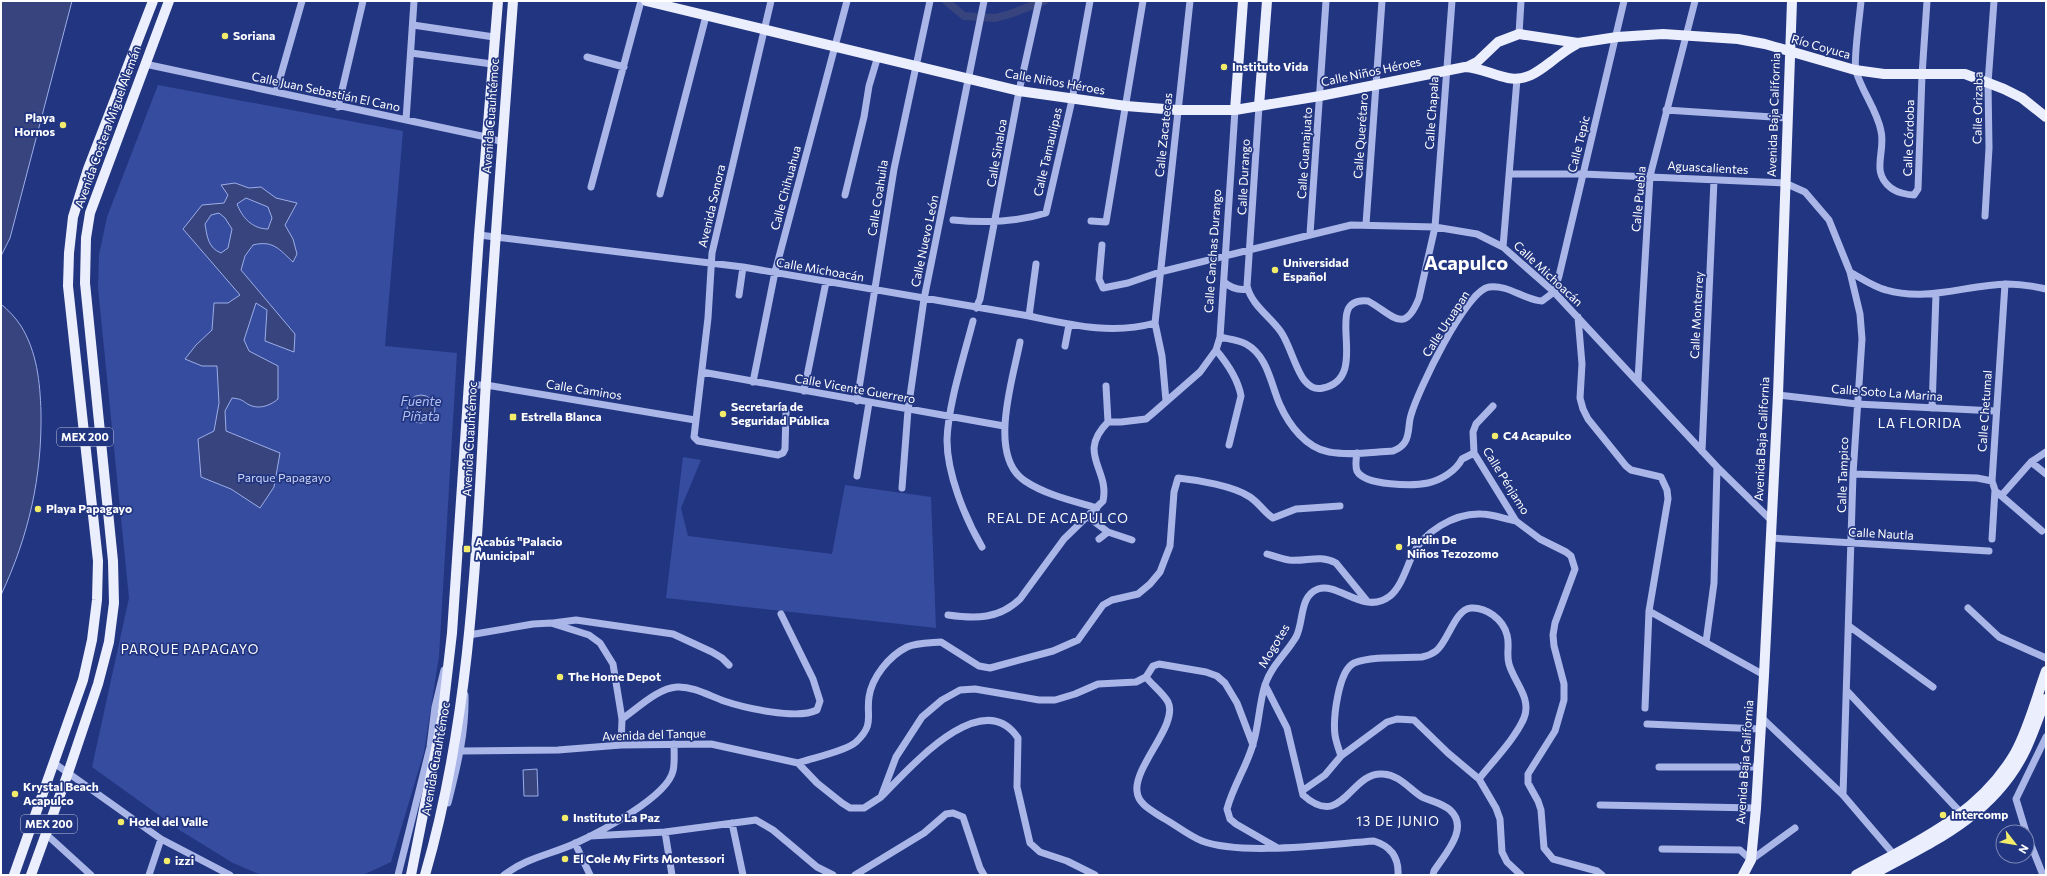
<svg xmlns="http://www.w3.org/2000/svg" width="2047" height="876" font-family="Commissioner,sans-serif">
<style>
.green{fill:#364c9f}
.water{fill:#37447d;stroke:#9daee8;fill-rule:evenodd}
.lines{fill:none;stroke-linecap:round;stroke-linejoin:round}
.canal{stroke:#37447d;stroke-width:8}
.minor{stroke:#a9b6e7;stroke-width:7}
.major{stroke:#ebeefd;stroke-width:10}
.poi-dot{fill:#f3ec6b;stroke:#223581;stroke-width:1.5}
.labels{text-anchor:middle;stroke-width:3.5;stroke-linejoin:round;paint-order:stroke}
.shield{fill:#223581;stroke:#bdc2d9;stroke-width:1}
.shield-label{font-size:11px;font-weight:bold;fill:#fff}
.poi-label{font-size:12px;font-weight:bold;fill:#fff;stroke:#223581;text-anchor:start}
.street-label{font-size:12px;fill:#fff;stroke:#223581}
.park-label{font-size:12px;fill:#ccd5f6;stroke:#223581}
.water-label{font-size:13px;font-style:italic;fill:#b4c1ef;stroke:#223581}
.neighbourhood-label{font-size:13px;letter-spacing:1px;fill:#fff;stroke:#223581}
.town-label{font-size:20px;font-weight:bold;fill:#fff;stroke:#223581}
</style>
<rect width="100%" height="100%" fill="#223581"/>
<!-- green -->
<path class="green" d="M 158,85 L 403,131 L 385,346 L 457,353 L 439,656 L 424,752 L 391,862 L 363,875 L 261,875 L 233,863 L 181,831 L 92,767 L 129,598 L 98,288 L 99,255 L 107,217 Z
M 683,457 L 701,460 L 681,508 L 688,536 L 832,554 L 845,485 L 931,497 L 936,628 L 666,598 Z"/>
<!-- water -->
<path class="water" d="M 1,1 L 72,1 L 10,238 L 1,256 Z
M 235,183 L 249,188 L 261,187 L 276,198 L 297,203 L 285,225 L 293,239 L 297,254 L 293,262 C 279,249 273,240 253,245 L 245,256 L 241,270 L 295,334 L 294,352 L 265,341 L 267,310 L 256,303 L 244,340 L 249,351 L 278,366 L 278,399 C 271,405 261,409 252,406 C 243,403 245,399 232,398 L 225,411 L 226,431 L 280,453 L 274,487 L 260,508 L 231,489 L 201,477 L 198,439 L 214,431 L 219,403 L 217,366 L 202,366 L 185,359 L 196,345 L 212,330 L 214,303 L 228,303 L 240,295 L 183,229 L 202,205 L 224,203 L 228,195 L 221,185 ZM 246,198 L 268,207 L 272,218 L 268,229 C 252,229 242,217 237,204 ZM 219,213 L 225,218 L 232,229 L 228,248 L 221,253 C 208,248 207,236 205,224 L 211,215 Z
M 1,304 C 8,310 16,318 21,326 C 37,352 40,382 41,412 C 42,477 29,535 1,595 Z
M407 409a14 14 0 1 1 28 0a14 14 0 1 1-28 0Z
M 537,769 L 538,796 L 524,796 L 523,770 Z"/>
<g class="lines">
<!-- canal -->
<path class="canal" d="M 946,1 L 964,16 L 995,18 L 1010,14 L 1044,1"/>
<!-- minor -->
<path class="minor" d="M 771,1 L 712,253 L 708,318 L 694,437 L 698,441 L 778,455 L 783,453 L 785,449 L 786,412
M 1861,1 C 1860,15 1853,61 1856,71 C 1862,92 1877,110 1881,131 C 1886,152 1870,172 1891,188 C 1896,192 1907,195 1914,195 L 1918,189 L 1922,75 L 1927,1
M 413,25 L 494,37
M 1519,34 L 1521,1
M 411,53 L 492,64
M 587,57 L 624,67
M 145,64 L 486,137 L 502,142
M 276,92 L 302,1
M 1259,106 L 1247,286 C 1252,306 1270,316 1281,332 C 1290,345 1296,371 1305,381 C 1310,387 1315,390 1323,388 C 1374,377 1319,296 1368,301 C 1391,313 1404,337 1419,298 L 1435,227 L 1452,1
M 338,107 L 363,1
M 1666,110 L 1787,118
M 406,120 L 414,1
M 1510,174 L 1583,174 L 1785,183 L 1805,192 L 1829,220 L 1850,272 L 1860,314 L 1862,339 L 1853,474 L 1843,795
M 591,187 L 641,1
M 660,194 L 706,16
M 845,195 L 864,117 L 869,86 L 878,56
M 1985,216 L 1989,148 L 1988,83 L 1994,1
M 953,220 C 983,223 1017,222 1046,213 L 1072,100 L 1090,1
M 1091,221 L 1106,222 L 1143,1
M 1366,224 L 1382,1
M 1310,234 L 1326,1
M 479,235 L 743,267 L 1029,316 C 1072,325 1112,335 1155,323
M 1102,245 L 1099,279 L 1103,288 L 1128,283 L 1160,272 L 1351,225 L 1435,227 L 1477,234 L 1503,247 L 1554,292 L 1717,467 L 1771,520
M 1503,247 L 1517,79
M 1850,272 C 1861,278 1874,287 1886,290 C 1927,302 1966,285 2007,284 C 2020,284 2033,286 2046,289
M 1224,282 C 1231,288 1238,291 1248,289
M 739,295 L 743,267
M 976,308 L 980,299 L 1019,91 L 1039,1
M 1029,316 L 1036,264
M 1578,317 L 1582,364 L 1580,398 L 1583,409 L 1588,419 L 1626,466 L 1631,470 L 1661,477 L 1667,490 L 1668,499 L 1649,611 L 1645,708
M 973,321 C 964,356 948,405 947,440 C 947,474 965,518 982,547
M 1220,337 C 1228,339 1239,340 1246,344 C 1268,356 1271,385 1280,405 C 1289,425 1306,448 1329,452 C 1350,456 1372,452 1393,451 C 1398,449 1402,447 1405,442 C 1410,434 1408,424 1411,415 C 1418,391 1465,291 1489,287 C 1507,284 1525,300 1542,301 L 1554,292 L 1559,276 L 1624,1
M 1020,342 C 1013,379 987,456 1025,481 C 1046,495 1073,501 1097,508
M 1065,346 L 1069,325
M 1216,350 C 1227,363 1238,379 1241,396 L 1229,445
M 702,372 L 1004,426
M 1638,380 L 1650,176 L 1695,1
M 753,382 L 775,272 L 847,1
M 469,385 L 486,385 L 695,420
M 1106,386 L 1108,422
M 804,391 L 826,282
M 1778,395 L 1857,404 L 1995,411
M 857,401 L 894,169 L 930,1
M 1166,401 L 1162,356 L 1155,323 L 1190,1
M 1493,406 L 1476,424 L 1473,432 L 1474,453 L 1516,521 L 1540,539 L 1566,552 L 1571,556 L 1575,569 L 1555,623 L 1553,635 L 1554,646 L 1564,684 L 1564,700 L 1555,731 L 1528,774 L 1528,783 L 1538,801 L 1541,810 L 1544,848 L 1553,859 L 1597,871 L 1602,875
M 1932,408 L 1936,294
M 1702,451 L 1714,180
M 1357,453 C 1356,459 1355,466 1357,471 C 1365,486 1414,486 1428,483 C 1441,480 1456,471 1462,459 L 1474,453
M 2031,462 L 2046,474
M 1853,474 L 1977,478 L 1992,481
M 857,476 L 869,403
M 902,488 L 908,410 L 924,299 L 984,1
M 1998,493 L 2042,531
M 2001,496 L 2031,462 L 2046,452
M 1088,517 L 1108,532 L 1132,540
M 1771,538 L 1989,551
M 1099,539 L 1108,532
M 1992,539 L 1995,490 L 1992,481 L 2005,284
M 1267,554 C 1274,556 1282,559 1289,560 C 1306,562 1320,554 1336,563 L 1367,601
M 1968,608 L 1999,637 L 2046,658
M 1649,611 L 1764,675
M 948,615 C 976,619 999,619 1020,599 L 1064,539 L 1103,501 C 1110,469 1076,454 1108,422 L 1121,422 L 1146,419 L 1152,414 L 1200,372 L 1216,350 L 1220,337 L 1235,110
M 553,623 L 576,620 L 673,634 L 712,652 L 722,658 L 729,665
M 1849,626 L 1933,687
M 469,635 L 533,624 L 551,623 L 589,635 L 600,643 L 613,664 L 622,719 L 621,745
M 1706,642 L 1714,583 L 1717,467
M 1146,677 C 1152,685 1163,693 1168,702 C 1179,724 1134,766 1137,791 C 1138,805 1153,811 1163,818 C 1176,825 1189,836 1202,841 C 1242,856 1329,844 1374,841 C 1390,846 1399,857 1398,875
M 1265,685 L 1287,728 L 1303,795 C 1343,831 1350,771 1383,774 C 1400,775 1409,789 1422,797 C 1431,801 1442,803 1450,810 C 1470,828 1445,854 1434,871 L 1433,875
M 1847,691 L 1962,814
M 1761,717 L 1843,795 L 1896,857
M 622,719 C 638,708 658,688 677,687 C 693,686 710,696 724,701 C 745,708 797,720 817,710 L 820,701 L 813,679 L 781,614
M 1647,724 L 1760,729
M 461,751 L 558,750 L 621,745 L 711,744 L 798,763 L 817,783 L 842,803 L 850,808 L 864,808 L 881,797 L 896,757 L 922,717 L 942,700 L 960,690 L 975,689 L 1039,700 L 1055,700 L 1075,694 L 1098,684 L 1136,682 L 1146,677 L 1153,666 L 1159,664 L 1206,672 L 1217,676 L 1225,683 L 1237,703 L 1253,745
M 1341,756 C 1339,750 1336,742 1335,735 C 1333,719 1338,671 1354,663 C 1371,656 1403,658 1422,657 C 1427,656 1432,654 1436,651 C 1448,642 1455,609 1471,608 C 1486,607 1503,619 1507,635 C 1510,645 1506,654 1509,664 C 1514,682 1532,698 1524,718 C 1515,739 1493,761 1479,779
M 54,763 L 161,839 L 230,875
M 798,763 C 812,758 846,751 856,742 C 875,724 866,717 869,697 C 872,677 889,656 907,647 C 916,643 931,643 941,642 L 979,666 L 990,668 L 1053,651 L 1078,640 L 1103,605 L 1112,600 L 1138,594 L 1150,584 L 1160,572 L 1170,546 L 1174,492 L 1178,478 C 1198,480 1234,486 1250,497 C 1259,503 1264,512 1273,518 L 1296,509 L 1340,506
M 1659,767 L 1758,767
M 1302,791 L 1325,775 L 1341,756 L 1387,722 L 1397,719 L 1414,720 L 1448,753 L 1479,779 L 1496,808 L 1500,819 L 1502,852 L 1507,862 L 1521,875
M 883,795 C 909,769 982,684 1018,738 L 1017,787 L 1030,843 L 1040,852 L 1067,861 L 1095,875
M 448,803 C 457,767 466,733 465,695
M 1600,805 L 1756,808
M 732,823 L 743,875
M 665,832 L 672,875
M 2026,832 L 2016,799 L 2046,737
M 46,834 L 91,875
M 2027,835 L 2043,875
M 590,836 L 665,832 L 756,820 L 773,830 L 817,867 L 833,875
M 575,843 L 590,875
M 1276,847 L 1236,824 L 1230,819 L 1227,809 C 1233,786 1247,766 1253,744 C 1259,725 1259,704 1265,685 C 1271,666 1286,654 1296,637 C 1304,622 1299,596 1318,589 C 1339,582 1364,616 1390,596 C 1401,587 1406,569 1412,556 C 1423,532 1454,513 1481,514 C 1492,514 1505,519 1516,521
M 1662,849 L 1740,850 L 1751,860 L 1795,828
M 149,875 L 161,839
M 398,875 L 430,747 L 435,707 L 444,670
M 504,875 C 528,857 550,855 576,843 C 600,832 667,797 673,771 C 675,763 674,752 674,744
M 855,875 L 924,833 L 946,814 L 953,813 L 963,817 L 980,868 L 984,875"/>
<!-- major -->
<path class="major" d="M 646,1 L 1019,91 L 1126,106 L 1177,110 L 1235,110 L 1320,96 L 1465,67 C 1481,68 1493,75 1508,78 C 1530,82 1543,67 1560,55 C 1566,50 1572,47 1578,43
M 1467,67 L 1477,62 L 1498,42 L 1519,34 L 1578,43 L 1617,37 L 1663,34 L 1738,39 L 1765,44 L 1855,70 L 1884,74 L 1965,74 L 2004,89 L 2022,98 L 2046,117
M 1259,106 L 1267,1
M 1235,110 L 1243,1
M 14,875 L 83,680 L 92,640 L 97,600 L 98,561 L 68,286 L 69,253 L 73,217 L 88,169 L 153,1
M 31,875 L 68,773 L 98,684 L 109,642 L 114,603 L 113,561 L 85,283 L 86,238 L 90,213 L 169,1
M 411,875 L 442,719 L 452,633 L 479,235 L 498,1
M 425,875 C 470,720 476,558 485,398 C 493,266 503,133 513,1
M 1743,875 L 1751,860 L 1756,808 L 1764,675 L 1778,395 L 1792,1
M 1856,875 C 1916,842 1979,815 2015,753 C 2028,730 2037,696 2046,671
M 1872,875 C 1930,843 1990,818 2023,755 C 2032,738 2038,718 2046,699"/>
</g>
<!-- markers -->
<g class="poi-dot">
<circle cx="225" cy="36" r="4"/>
<circle cx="1224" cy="67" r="4"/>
<circle cx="63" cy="125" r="4"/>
<circle cx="1275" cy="270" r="4"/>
<circle cx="723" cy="414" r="4"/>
<rect x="509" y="413" width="8" height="8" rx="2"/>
<circle cx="1495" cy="436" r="4"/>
<circle cx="38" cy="509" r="4"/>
<circle cx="1399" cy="547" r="4"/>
<rect x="463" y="545" width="8" height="8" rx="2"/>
<circle cx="560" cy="677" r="4"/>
<circle cx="15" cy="794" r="4"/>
<circle cx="1943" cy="815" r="4"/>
<circle cx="565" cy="818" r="4"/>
<circle cx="121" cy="822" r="4"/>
<circle cx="565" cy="859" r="4"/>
<circle cx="167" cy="861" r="4"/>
</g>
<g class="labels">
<!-- shield labels -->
<g class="shield">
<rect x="57" y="428" width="56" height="18" rx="3"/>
<rect x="21" y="815" width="56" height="18" rx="3"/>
</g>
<g class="shield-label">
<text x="85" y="441">MEX 200</text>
<text x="49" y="828">MEX 200</text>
</g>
<!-- poi labels -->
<g class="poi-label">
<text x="233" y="40">Soriana</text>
<text x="1232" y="71">Instituto Vida</text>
<text x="55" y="122" text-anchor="end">Playa<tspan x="55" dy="14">Hornos</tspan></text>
<text x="1283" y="267">Universidad<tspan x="1283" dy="14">Español</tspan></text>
<text x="731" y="411">Secretaría de<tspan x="731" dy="14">Seguridad Pública</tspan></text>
<text x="521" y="421">Estrella Blanca</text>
<text x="1503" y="440">C4 Acapulco</text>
<text x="46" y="513">Playa Papagayo</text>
<text x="1407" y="544">Jardin De<tspan x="1407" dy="14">Niños Tezozomo</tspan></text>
<text x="475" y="546">Acabús "Palacio<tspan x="475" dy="14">Municipal"</tspan></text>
<text x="568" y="681">The Home Depot</text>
<text x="23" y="791">Krystal Beach<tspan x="23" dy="14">Acapulco</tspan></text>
<text x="1951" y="819">Intercomp</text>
<text x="573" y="822">Instituto La Paz</text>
<text x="129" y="826">Hotel del Valle</text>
<text x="573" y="863">El Cole My Firts Montessori</text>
<text x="175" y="865">izzi</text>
</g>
<!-- street labels -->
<g class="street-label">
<text transform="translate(1821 47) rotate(16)" y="4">Río Coyuca</text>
<text transform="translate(1371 72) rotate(-12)" y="4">Calle Niños Héroes</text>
<text transform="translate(1055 82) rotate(10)" y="4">Calle Niños Héroes</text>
<text transform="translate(326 92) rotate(12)" y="4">Calle Juan Sebastián El Cano</text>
<text transform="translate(1978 108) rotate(-89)" y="4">Calle Orizaba</text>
<text transform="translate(1432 113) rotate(-86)" y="4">Calle Chapala</text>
<text transform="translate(1774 115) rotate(-88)" y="4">Avenida Baja California</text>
<text transform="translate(491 116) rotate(-86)" y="4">Avenida Cuauhtémoc</text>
<text transform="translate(108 127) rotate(-70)" y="4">Avenida Costera Miguel Alemán</text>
<text transform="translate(1164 135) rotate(-84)" y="4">Calle Zacatecas</text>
<text transform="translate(1361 136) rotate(-86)" y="4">Calle Querétaro</text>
<text transform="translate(1909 138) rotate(-88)" y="4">Calle Córdoba</text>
<text transform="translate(1579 144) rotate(-76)" y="4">Calle Tepic</text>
<text transform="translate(1048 152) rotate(-77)" y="4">Calle Tamaulipas</text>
<text transform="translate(997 153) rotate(-80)" y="4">Calle Sinaloa</text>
<text transform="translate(1305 153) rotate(-86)" y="4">Calle Guanajuato</text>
<text transform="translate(1708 168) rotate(3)" y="4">Aguascalientes</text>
<text transform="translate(1244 177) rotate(-87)" y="4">Calle Durango</text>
<text transform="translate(786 188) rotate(-75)" y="4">Calle Chihuahua</text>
<text transform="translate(878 198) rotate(-81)" y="4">Calle Coahuila</text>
<text transform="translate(1639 199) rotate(-85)" y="4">Calle Puebla</text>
<text transform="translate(712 206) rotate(-77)" y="4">Avenida Sonora</text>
<text transform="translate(925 241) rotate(-78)" y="4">Calle Nuevo León</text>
<text transform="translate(1213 251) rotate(-86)" y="4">Calle Canchas Durango</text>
<text transform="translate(820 270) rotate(10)" y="4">Calle Michoacán</text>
<text transform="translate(1548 274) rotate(43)" y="4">Calle Michoacán</text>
<text transform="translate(1697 315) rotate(-87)" y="4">Calle Monterrey</text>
<text transform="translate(1446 324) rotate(-57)" y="4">Calle Uruapan</text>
<text transform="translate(855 389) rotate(10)" y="4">Calle Vicente Guerrero</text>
<text transform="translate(584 390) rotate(9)" y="4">Calle Caminos</text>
<text transform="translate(1887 393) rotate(4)" y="4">Calle Soto La Marina</text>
<text transform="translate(1985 411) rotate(-86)" y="4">Calle Chetumal</text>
<text transform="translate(470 439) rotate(-87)" y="4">Avenida Cuauhtémoc</text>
<text transform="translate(1762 439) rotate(-87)" y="4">Avenida Baja California</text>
<text transform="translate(1843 475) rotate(-88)" y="4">Calle Tampico</text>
<text transform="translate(1506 481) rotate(58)" y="4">Calle Pénjamo</text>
<text transform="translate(1881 534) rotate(3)" y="4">Calle Nautla</text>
<text transform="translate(1274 646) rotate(-59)" y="4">Mogotes</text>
<text transform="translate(654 735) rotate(-2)" y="4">Avenida del Tanque</text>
<text transform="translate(436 759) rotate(-80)" y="4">Avenida Cuauhtémoc</text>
<text transform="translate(1745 762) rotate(-86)" y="4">Avenida Baja California</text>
</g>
<!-- park labels -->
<g class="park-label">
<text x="284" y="482">Parque Papagayo</text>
</g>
<!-- water labels -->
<g class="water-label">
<text x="421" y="406">Fuente<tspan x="421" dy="15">Piñata</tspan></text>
</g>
<!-- neighbourhood labels -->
<g class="neighbourhood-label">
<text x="1920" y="428">LA FLORIDA</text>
<text x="1058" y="523">REAL DE ACAPULCO</text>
<text x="190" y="654">PARQUE PAPAGAYO</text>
<text x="1398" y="826">13 DE JUNIO</text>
</g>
<!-- town labels -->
<g class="town-label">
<text x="1466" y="270">Acapulco</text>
</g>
</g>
<!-- border -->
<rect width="2047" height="876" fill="none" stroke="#ffffff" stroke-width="4"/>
<!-- north arrow -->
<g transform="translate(2015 844) rotate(121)"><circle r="19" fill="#223581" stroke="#7a86b3"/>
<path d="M0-3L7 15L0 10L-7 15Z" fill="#f3ec6b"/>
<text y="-6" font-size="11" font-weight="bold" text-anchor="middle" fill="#ffffff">N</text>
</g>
</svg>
